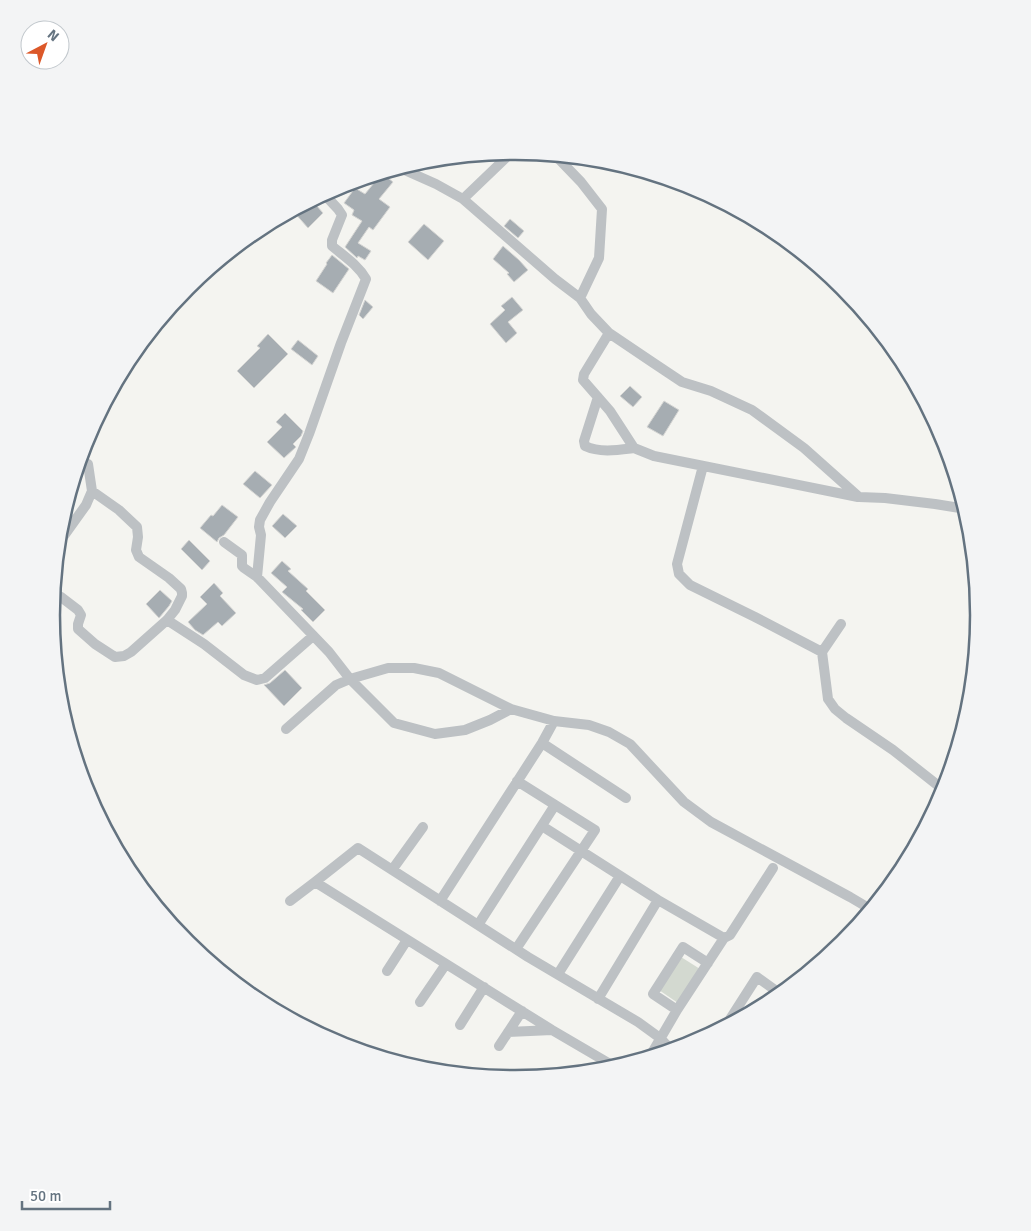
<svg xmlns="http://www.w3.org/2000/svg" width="1031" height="1231" font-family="Signika,sans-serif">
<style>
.green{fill:#d3d9d0}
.building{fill:#a6adb2;stroke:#d5d5d3}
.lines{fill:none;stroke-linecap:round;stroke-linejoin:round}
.minor{stroke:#bdc1c4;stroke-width:10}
.rim{fill:none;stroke:#647380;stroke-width:2.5}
</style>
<rect width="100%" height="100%" fill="#f4f4f0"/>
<!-- green -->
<path class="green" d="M 681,957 L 700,969 L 678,1003 L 659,990 Z"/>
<!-- building -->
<path class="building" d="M 382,173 L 393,182 L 379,199 L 390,207 L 373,230 L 369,227 L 358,243 L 371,251 L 365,260 L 358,256 L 357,258 L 345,247 L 362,221 L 352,215 L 354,210 L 344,203 L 355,188 L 365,194 Z
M 305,204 L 311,209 L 316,205 L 323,213 L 308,228 L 293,211 Z
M 510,219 L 524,231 L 518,238 L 504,226 Z
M 424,224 L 444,241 L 428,260 L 408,242 Z
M 503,246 L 519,260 L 528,270 L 514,282 L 507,274 L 509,273 L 493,259 Z
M 332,255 L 349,269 L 333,293 L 316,281 L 327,264 L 326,263 Z
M 512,297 L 523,310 L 508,322 L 517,333 L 506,343 L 490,324 L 505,310 L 501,306 Z
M 365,300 L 373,307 L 363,319 L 359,315 Z
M 268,334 L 288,354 L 254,388 L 237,371 L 260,348 L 257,346 Z
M 298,340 L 318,356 L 312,365 L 291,349 Z
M 630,386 L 642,397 L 633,407 L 620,396 Z
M 664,401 L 679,410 L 663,436 L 647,427 Z
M 285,413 L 303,431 L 301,436 L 293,444 L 296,447 L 284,458 L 267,442 L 282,427 L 276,422 Z
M 255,471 L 272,485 L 260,498 L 243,484 Z
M 222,505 L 238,517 L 224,535 L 219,538 L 217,542 L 200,528 L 211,515 L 213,516 Z
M 283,514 L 297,526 L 285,538 L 272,526 Z
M 189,540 L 210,561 L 202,570 L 181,549 Z
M 282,561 L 291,569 L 288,571 L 308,589 L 306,591 L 325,610 L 313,622 L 301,610 L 303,609 L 282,592 L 287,587 L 271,573 Z
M 214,583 L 223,593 L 220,596 L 236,613 L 222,626 L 218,622 L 203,635 L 195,630 L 188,622 L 207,604 L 200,597 Z
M 160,590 L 172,601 L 169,606 L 159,618 L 146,604 Z
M 285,670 L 302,688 L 284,706 L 264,685 L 270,683 Z"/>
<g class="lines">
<!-- minor -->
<path class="minor" d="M 555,155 L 581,182 L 602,209 L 599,258 L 580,298
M 400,168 L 436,184 L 463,199 L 555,279 L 580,298 L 591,314 L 609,333 L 652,362 L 682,382 L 711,391 L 752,410 L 804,448 L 859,497 L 885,498 L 935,504 L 966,509
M 463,199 L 512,152
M 609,333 L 584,374 L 583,380 L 610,411 L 634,448 L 654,456 L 858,497
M 598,397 L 584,441 L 585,446 C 600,453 618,450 634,448
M 703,466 L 677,564 L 679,574 L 690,585 L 755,617 L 822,652
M 224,542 L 242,555 L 242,566 L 244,568 L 257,577 L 329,652 L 350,679 L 394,723 L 435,734 L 465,730 L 490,720 L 511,709 L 554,721 L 589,725 L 609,732 L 630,744 L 684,802 L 711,822 L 850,897 L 872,910
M 58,544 L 86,505 L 92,491 L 88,464
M 257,577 L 261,535 L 259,527 L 260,520 L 270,502 L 299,459 L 309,434 L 341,343 L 366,279 C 358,265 344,256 332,246 L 332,240 L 342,215 L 338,209 L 324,194
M 53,596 L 61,597 L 78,610 L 81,615 L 78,624 L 78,629 L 95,644 L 115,657 L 124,656 L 131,652 L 167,620 L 175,610 L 182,596 L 182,593 L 181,589 L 169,578 L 139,557 L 136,550 L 138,537 L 137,527 L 119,510 L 92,491
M 167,620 L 204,644 L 244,675 L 257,680 L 265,678 L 313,636
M 841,624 L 822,652 L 828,699 L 835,709 L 846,718 L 893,750 L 945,791
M 286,729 L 336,685 L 350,679 L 388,668 L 414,668 L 439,673 L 511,709
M 542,743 L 626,798
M 542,826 L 658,900 L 724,938 L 677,1010 L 649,1058
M 392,870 L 423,827
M 315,882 L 552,1030 L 617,1068
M 290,901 L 315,882 L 358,848 L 528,957 L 638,1022 L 660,1038 L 672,1051
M 440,901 L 542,743 L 554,721
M 478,925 L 555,805
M 724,938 L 730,935 L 773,868
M 516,949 L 595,830 L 517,781
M 387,971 L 407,940
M 558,974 L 620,876
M 598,999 L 658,900
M 420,1002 L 446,964
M 677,1010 L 653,994 L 683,947 L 708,963
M 460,1025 L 484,987
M 725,1027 L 757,977 L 782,995
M 508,1032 L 552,1030
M 499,1046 L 522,1011"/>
</g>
<!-- crop -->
<path d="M0 0H1031V1231H0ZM60 615a455 455 0 1 1 910 0a455 455 0 1 1-910 0Z" fill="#f3f4f5" fill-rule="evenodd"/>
<path class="rim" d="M60 615a455 455 0 1 1 910 0a455 455 0 1 1-910 0Z"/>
<!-- north arrow -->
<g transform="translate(45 45) rotate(41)"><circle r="24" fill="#ffffff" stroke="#c1c7cc"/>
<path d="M0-4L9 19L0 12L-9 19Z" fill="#dc5829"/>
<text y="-8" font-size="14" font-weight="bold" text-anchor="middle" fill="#647380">N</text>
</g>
<!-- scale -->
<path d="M22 1201v8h88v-8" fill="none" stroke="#647380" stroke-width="2.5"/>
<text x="30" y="1201" font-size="15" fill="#647380" stroke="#ffffff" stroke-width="4" paint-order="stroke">50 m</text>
</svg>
